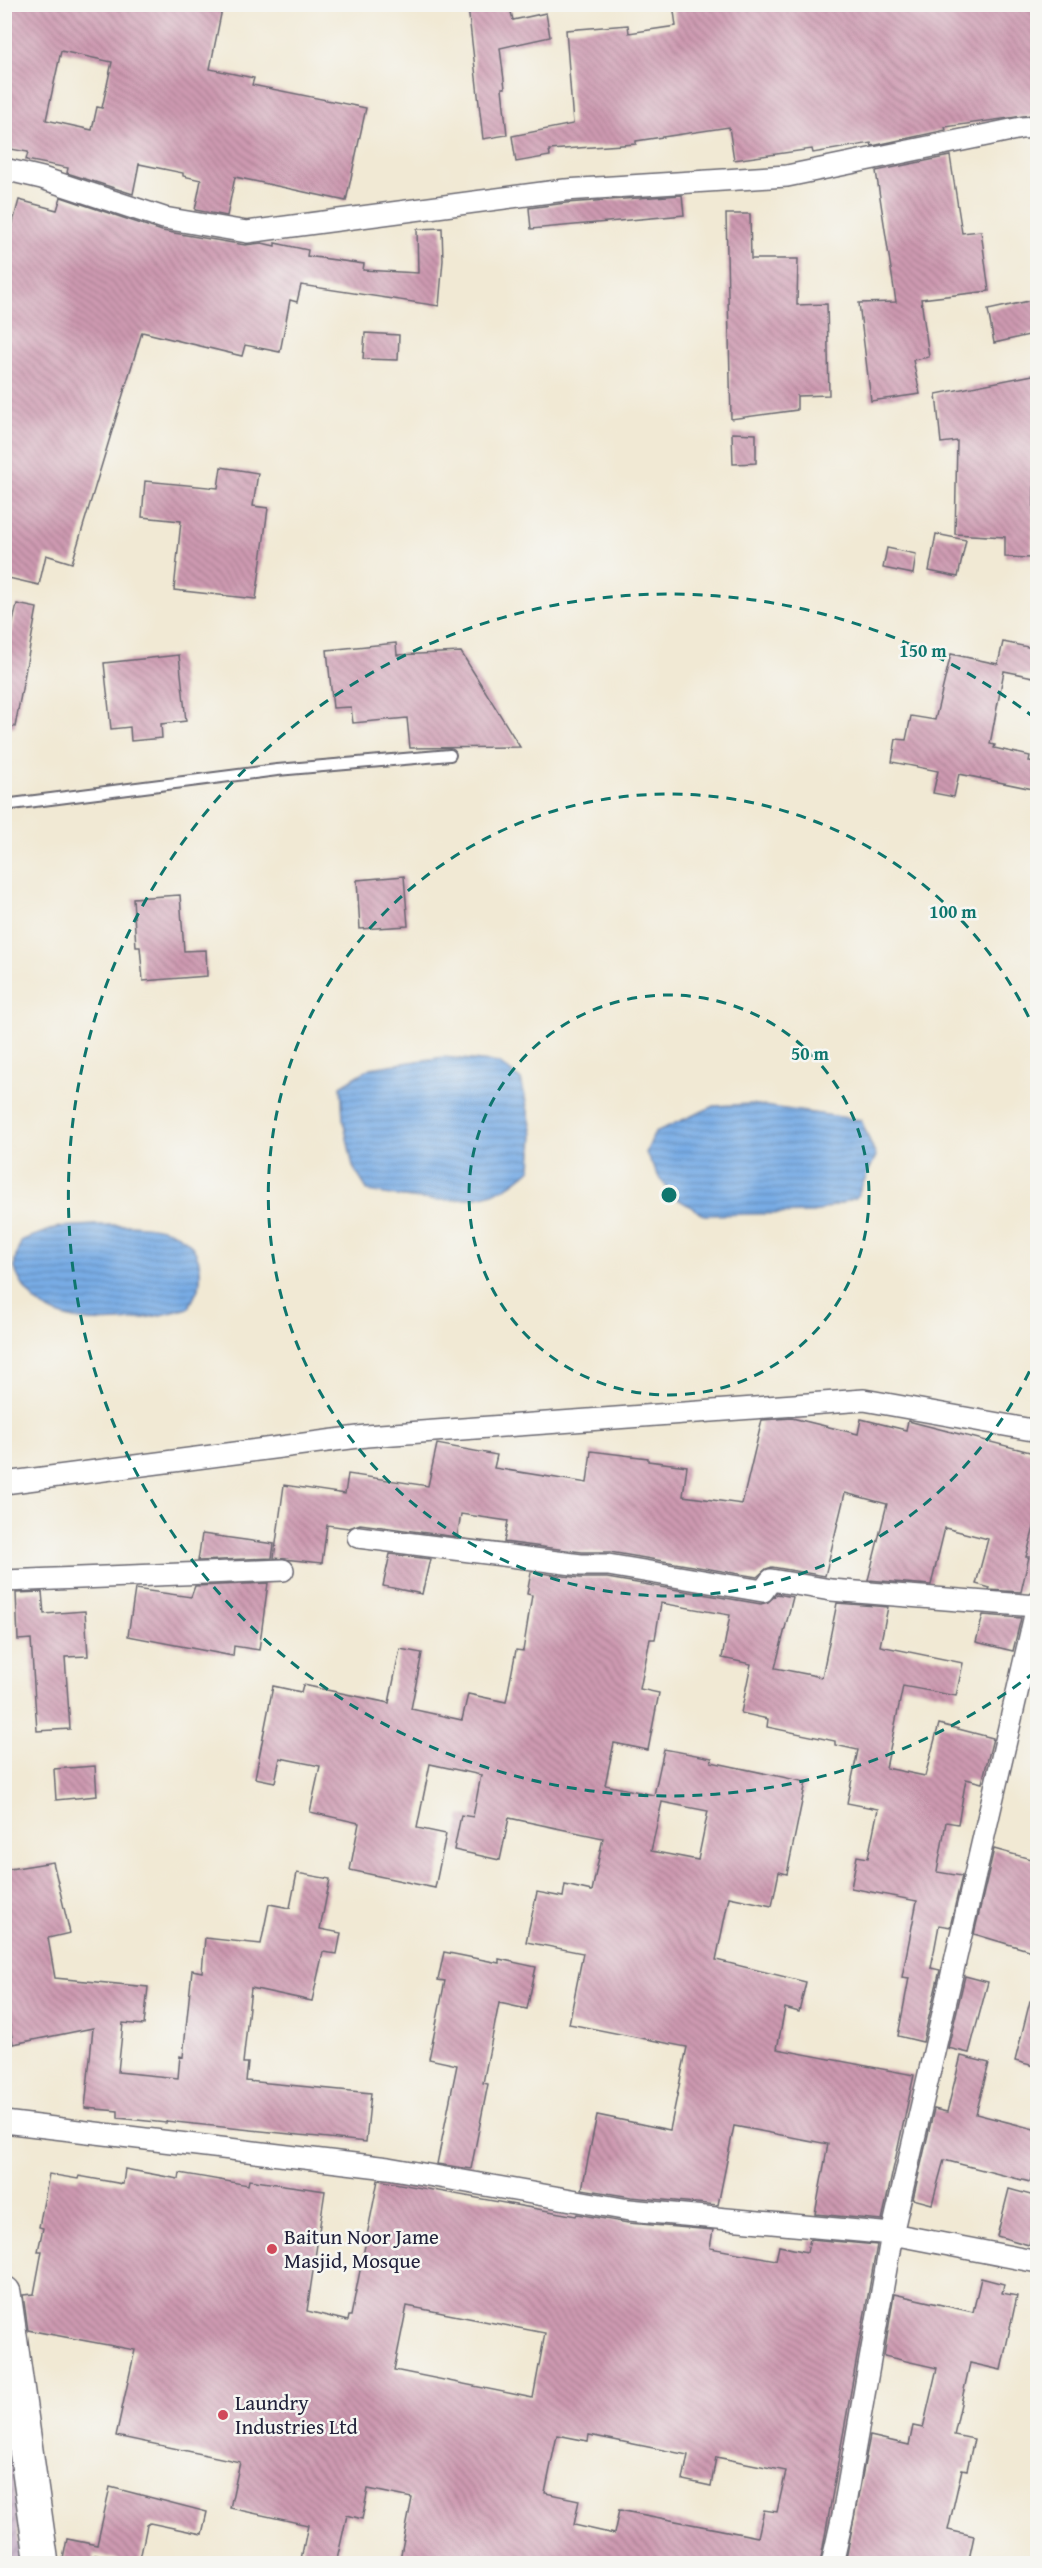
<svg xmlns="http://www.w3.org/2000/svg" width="1042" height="2568" font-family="'Gentium Book Plus',serif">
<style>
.industrial{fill:url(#industrial-furrows)}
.water{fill:url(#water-rules);stroke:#4d6790;stroke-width:1.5}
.building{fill:url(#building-back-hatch);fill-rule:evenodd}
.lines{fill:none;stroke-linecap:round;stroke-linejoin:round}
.lane-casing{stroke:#6a6871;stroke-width:14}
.street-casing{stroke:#6a6871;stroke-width:24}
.highway-casing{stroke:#6a6871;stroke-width:36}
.lane{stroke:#fff;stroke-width:10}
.street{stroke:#fff;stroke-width:21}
.highway{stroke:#fff;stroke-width:33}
.ring{fill:none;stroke:#0f766e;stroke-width:3;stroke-dasharray:10 8}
.poi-dot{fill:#d1495b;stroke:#f6f6f2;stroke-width:2}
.labels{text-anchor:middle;stroke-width:5;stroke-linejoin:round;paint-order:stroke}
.poi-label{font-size:21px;fill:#22223b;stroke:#f6f6f2;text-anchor:start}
.centre{fill:#0f766e;stroke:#f6f6f2;stroke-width:3}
.ring-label{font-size:18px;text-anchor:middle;font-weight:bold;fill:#0f766e;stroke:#f6f6f2;stroke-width:5;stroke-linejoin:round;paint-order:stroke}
</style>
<defs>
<pattern id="industrial-furrows" width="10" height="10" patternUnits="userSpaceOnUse" patternTransform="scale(1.5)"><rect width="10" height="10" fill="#cfbdcf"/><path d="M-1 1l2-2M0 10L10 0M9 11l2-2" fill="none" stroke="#b1a2b3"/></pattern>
<pattern id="water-rules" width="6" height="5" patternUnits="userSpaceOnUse" patternTransform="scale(1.5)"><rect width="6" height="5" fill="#78ace5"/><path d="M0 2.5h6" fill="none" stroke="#628cbb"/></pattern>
<pattern id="building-back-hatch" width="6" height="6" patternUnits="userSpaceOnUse" patternTransform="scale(1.5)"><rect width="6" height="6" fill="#ce9ab1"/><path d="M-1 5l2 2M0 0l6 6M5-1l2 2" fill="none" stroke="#a77d91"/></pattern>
</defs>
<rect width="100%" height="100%" fill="#f6f6f2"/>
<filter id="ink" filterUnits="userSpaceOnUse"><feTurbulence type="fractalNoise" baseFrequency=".0167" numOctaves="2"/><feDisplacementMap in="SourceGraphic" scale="12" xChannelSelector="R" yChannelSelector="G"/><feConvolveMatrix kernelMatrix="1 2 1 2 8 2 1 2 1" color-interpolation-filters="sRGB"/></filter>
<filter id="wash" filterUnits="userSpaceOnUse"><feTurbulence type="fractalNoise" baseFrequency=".008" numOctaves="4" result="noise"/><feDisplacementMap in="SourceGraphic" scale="24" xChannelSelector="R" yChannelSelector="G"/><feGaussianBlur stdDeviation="1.35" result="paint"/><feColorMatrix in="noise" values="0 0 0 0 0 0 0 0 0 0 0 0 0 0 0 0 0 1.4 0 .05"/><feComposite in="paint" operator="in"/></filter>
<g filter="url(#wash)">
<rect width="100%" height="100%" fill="#f1e9d4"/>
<!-- industrial -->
<path class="industrial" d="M 4,2398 L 9,2398 L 20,2563 L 5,2564 Z"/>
<!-- water -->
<path class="water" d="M 444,1057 L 499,1063 L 521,1080 L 533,1134 L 531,1169 C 522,1176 512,1186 501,1190 C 460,1207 410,1199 368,1191 L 353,1167 L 343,1119 L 341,1086 L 370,1068 Z
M 750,1104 L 861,1120 L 876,1156 L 856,1198 L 813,1213 L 704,1215 L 676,1198 L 660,1179 L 646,1153 L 655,1132 L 714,1106 Z
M 95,1225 C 137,1225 206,1219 200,1282 C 199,1290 192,1300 189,1308 C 142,1321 58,1337 26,1290 C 11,1268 12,1264 22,1240 L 59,1227 Z"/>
<g id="blocks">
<!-- building -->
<path class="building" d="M 4,4 L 223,4 L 210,69 L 254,78 L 252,85 L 366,108 L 346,201 L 235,177 L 227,216 L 195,210 L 201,180 L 183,176 L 183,173 L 139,164 L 133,194 L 67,173 L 68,168 L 26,160 L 28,152 L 5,148 L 10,123 L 4,122 ZM 61,51 L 112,62 L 102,108 L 97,107 L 92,130 L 46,120 Z
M 495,4 L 496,11 L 510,8 L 513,20 L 546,13 L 550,37 L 500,48 L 505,88 L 502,88 L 507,135 L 483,139 L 468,7 Z
M 673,4 L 1038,4 L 1038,114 L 945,127 L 946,130 L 872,146 L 871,143 L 813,153 L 812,149 L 734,160 L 729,127 L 636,141 L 636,144 L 549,150 L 550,156 L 516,162 L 512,136 L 573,124 L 566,30 L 628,25 L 629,33 L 676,26 Z
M 950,156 L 962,233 L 981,231 L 989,291 L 921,299 L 929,357 L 913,360 L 920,394 L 871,401 L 859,303 L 896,302 L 876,171 Z
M 682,195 L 684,215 L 531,229 L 529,208 L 566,203 Z
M 61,197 L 162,231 L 245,245 L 262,243 L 275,246 L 275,243 L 308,250 L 307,256 L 364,264 L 363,270 L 418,273 L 417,229 L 442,228 L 443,260 L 439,306 L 301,285 L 297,302 L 290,300 L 280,352 L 245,345 L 242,356 L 142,332 L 72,563 L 46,555 L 39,585 L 4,577 L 4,256 L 19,200 L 57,210 Z
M 726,214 L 750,214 L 751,259 L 798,259 L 797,305 L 827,304 L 829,395 L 797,396 L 797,410 L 731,419 Z
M 1038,299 L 1038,333 L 994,343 L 988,310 Z
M 365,333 L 399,335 L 398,360 L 363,359 Z
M 1038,374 L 1032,558 L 1005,557 L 1005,537 L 955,534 L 957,441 L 941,443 L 936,394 Z
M 732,433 L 756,434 L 756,463 L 733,464 Z
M 221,467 L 258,473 L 253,506 L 268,508 L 256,599 L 174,590 L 181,521 L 142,517 L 145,481 L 218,488 Z
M 936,534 L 966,540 L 958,577 L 929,571 Z
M 887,548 L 916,554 L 913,574 L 883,568 Z
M 17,604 L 37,608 L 15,727 L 4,726 L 4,661 Z
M 1003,642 L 1038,649 L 1038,678 L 1004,671 L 990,744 L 995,745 L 994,748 L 1030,756 L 1029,761 L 1038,762 L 1038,790 L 959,774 L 954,797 L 933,793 L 938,771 L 892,762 L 896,739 L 906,740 L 911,716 L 935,720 L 951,654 L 998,664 Z
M 396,643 L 397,655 L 461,652 L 520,747 L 410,748 L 407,718 L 353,723 L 351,707 L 333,708 L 327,650 Z
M 179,655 L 186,721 L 161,724 L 162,738 L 131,741 L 130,727 L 111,729 L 104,663 Z
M 404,876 L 408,926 L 360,929 L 357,880 Z
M 180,895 L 184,951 L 206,950 L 207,976 L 143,981 L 140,947 L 136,947 L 133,898 Z
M 792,1418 L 858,1434 L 861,1419 L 906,1430 L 908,1421 L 1038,1454 L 1038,1513 L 1026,1557 L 1029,1557 L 1021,1592 L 989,1590 L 990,1588 L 976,1584 L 988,1539 L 945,1528 L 931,1585 L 868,1580 L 887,1504 L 845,1493 L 825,1576 L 772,1567 L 766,1569 L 757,1577 L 610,1552 L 582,1552 L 504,1542 L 508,1521 L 461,1514 L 457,1537 L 360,1524 L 349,1528 L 327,1525 L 322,1563 L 274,1558 L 284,1485 L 345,1494 L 348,1474 L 428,1486 L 437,1444 L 497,1455 L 494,1468 L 587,1483 L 591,1451 L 648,1458 L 648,1461 L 687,1466 L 683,1496 L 742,1504 L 762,1420 Z
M 202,1534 L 274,1544 L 272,1558 L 198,1561 Z
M 390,1554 L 430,1559 L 422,1594 L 383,1586 Z
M 531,1572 L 580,1578 L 607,1578 L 761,1604 L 768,1602 L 777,1594 L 793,1597 L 775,1668 L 822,1677 L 837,1603 L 888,1607 L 880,1646 L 963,1663 L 956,1696 L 903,1686 L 886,1768 L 925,1776 L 939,1724 L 993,1738 L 982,1783 L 966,1779 L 958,1824 L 946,1822 L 937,1872 L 962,1876 L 950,1927 L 939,1925 L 931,1968 L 940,1970 L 923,2042 L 898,2036 L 909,1978 L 902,1977 L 917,1901 L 851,1888 L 857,1856 L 868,1858 L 878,1809 L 847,1803 L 858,1750 L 835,1745 L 835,1741 L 767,1727 L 768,1719 L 741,1713 L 751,1664 L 722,1658 L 730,1615 L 661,1603 L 655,1639 L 650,1639 L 640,1689 L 659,1693 L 648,1750 L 614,1743 L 605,1785 L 654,1795 L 664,1749 L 712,1758 L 711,1762 L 806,1782 L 787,1874 L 779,1872 L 772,1906 L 729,1897 L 716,1960 L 806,1982 L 799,2012 L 785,2008 L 777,2049 L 914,2075 L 882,2220 L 815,2214 L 828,2144 L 734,2126 L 718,2205 L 631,2197 L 582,2189 L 597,2115 L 670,2130 L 687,2047 L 569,2024 L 583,1953 L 526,1942 L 537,1892 L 563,1897 L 565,1885 L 592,1891 L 603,1838 L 509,1818 L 500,1860 L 454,1850 L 461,1815 L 473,1817 L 481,1775 L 430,1764 L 417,1828 L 446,1834 L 435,1888 L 350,1870 L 359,1823 L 310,1812 L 320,1766 L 280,1758 L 275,1782 L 255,1778 L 273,1686 L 301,1692 L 303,1685 L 389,1703 L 400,1649 L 422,1653 L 411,1709 L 462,1720 L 468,1694 L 506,1702 L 516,1650 L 523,1651 L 532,1595 L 527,1594 ZM 662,1802 L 708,1811 L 698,1860 L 651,1851 Z
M 268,1583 L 259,1650 L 234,1646 L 233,1656 L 128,1636 L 135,1589 L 191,1597 L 195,1586 Z
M 42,1592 L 44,1614 L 85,1611 L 88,1656 L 65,1657 L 70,1729 L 37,1731 L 31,1639 L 18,1640 L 16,1593 Z
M 983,1615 L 1021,1618 L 1013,1651 L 976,1642 Z
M 95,1766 L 97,1796 L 56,1800 L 54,1769 Z
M 994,1849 L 1038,1861 L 1038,1953 L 974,1934 Z
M 53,1862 L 70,1933 L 48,1938 L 55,1978 L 148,1987 L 144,2025 L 123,2023 L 118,2072 L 178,2078 L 180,2056 L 183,2057 L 192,1970 L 202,1972 L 205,1938 L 261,1944 L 269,1904 L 290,1908 L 297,1873 L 330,1879 L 320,1929 L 341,1933 L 337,1954 L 323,1952 L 312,2001 L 251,1988 L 243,2063 L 248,2063 L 246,2081 L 371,2093 L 366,2142 L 166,2121 L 166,2123 L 118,2118 L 118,2111 L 85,2108 L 93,2028 L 13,2044 L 4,1993 L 4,1870 Z
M 444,1952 L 499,1963 L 499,1959 L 536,1967 L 527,2009 L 499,2003 L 483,2083 L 488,2084 L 471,2169 L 437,2164 L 457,2065 L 429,2059 L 445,1981 L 438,1980 Z
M 965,1976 L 988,1982 L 969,2053 L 948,2048 Z
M 1030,2001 L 1038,2002 L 1038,2067 L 1015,2061 Z
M 961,2056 L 989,2063 L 976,2114 L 1038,2130 L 1038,2153 L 1030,2182 L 944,2160 L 932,2204 L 913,2199 L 934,2109 L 947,2112 Z
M 125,2169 L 179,2179 L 180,2173 L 248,2185 L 249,2180 L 325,2191 L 307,2311 L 348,2321 L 349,2316 L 351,2316 L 378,2180 L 576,2216 L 577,2214 L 628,2223 L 713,2230 L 710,2248 L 776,2260 L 779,2246 L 807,2252 L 810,2239 L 877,2245 L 820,2564 L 631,2564 L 596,2557 L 595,2564 L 399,2564 L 412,2498 L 368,2489 L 362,2519 L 347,2515 L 336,2564 L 300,2564 L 308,2525 L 230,2508 L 240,2462 L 116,2436 L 135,2350 L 28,2330 L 23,2295 L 34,2294 L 42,2251 L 38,2251 L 43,2228 L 39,2227 L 49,2174 L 78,2179 L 79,2176 L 123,2184 ZM 407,2306 L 545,2333 L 533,2398 L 394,2370 ZM 557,2435 L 588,2441 L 589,2435 L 688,2455 L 683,2480 L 711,2486 L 716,2457 L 786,2471 L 777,2512 L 764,2510 L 758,2537 L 619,2510 L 614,2534 L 574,2525 L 579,2500 L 545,2493 Z
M 1009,2189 L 1038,2197 L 1038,2212 L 1029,2245 L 997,2236 Z
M 981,2278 L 1004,2284 L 1002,2293 L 1017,2296 L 1001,2370 L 970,2363 L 954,2435 L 974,2439 L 967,2470 L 962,2469 L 948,2530 L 974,2536 L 968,2564 L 845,2564 L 870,2436 L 909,2445 L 913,2426 L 923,2428 L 937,2368 L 884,2356 L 894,2294 L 973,2312 Z
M 110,2487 L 207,2512 L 202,2534 L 150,2523 L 147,2525 L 139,2564 L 95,2555 L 93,2564 L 62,2564 L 67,2539 L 97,2545 Z"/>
</g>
</g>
<g filter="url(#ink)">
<use href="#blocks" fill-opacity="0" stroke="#6a6871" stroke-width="1.5"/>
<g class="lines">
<!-- lane casing -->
<g class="lane-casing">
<path id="lane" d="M 4,805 L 277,770 L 450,755"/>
</g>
<!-- street casing -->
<g class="street-casing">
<path id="street" d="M 4,169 L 42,178 L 164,218 L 247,232 L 565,190 L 787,176 L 1021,128 L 1038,127
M 4,1483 L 366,1436 L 864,1400 L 1038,1431
M 358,1537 L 581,1565 L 608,1565 L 763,1591 L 771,1580 L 831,1590 L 1036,1606
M 4,1581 L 283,1570
M 4,2122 L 388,2168 L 629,2210 L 892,2234 L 1038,2262
M 832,2564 L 843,2515 L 892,2234 L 1038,1602"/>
</g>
<!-- highway casing -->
<g class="highway-casing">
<path id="highway" d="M 4,2293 L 42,2564"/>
</g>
<!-- lane -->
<use href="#lane" class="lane"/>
<!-- street -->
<use href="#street" class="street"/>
<!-- highway -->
<use href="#highway" class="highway"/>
</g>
</g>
<!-- distance rings -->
<g class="ring">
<circle cx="669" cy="1195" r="200"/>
<path d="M1037 1355A401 401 0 1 1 1037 1035"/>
<path d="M1035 1672A601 601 0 1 1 1035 718"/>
</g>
<!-- markers -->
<g class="poi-dot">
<circle cx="272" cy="2249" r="6"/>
<circle cx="223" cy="2415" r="6"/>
</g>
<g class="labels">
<!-- poi labels -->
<g class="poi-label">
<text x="284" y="2244">Baitun Noor Jame<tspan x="284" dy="24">Masjid, Mosque</tspan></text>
<text x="235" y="2410">Laundry<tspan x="235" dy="24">Industries Ltd</tspan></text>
</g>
</g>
<circle cx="669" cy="1195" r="9" class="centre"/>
<g class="ring-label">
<text x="923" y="657">150 m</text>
<text x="953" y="918">100 m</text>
<text x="810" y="1060">50 m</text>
</g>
<!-- margin -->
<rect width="1042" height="2568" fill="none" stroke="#f6f6f2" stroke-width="24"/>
</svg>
